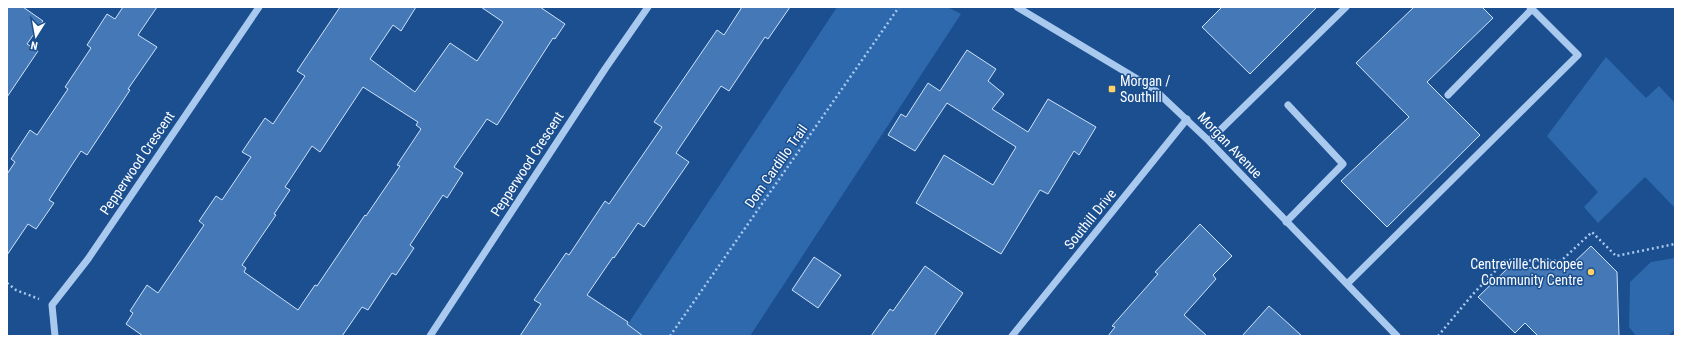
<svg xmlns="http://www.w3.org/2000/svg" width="1682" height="343" font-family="'Roboto Condensed',sans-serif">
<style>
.green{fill:#2e69ad}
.building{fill:#4478b7;stroke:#cfe3fa;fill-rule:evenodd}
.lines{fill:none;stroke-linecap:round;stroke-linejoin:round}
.path{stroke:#a9c9ee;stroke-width:2.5;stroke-dasharray:2 3;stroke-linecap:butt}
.minor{stroke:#a9c9ee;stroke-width:7}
.poi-dot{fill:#ffd166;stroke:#1b4f8f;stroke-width:1.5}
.labels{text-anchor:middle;stroke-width:3;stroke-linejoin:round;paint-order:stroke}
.poi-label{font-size:14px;fill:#fff;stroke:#1b4f8f;text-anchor:start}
.street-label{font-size:14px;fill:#fff;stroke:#1b4f8f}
</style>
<rect width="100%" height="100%" fill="#1b4f8f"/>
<!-- green -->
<path class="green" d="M 837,7 L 947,7 L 961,14 L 750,336 L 620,336 Z
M 1606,57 L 1646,98 L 1659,86 L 1675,103 L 1675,208 L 1645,177 L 1598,223 L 1584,207 L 1598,192 L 1547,136 Z
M 1675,258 L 1675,329 L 1668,336 L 1636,336 L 1629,327 L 1630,282 L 1651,262 Z"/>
<!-- building -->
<path class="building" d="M 7,7 L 23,7 L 43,21 L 27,44 L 38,51 L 7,97 Z
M 123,7 L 157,7 L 138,35 L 157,47 L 128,89 L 130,90 L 87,155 L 81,151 L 49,200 L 54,203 L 36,229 L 28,224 L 7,255 L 7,174 L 15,162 L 11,159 L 30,130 L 37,135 L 68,89 L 65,87 L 91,48 L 87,45 L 107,14 L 115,19 Z
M 340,7 L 416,7 L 401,31 L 393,25 L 370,59 L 415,92 L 450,43 L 477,61 L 503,22 L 481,7 L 540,7 L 565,24 L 555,39 L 553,38 L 497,125 L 487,119 L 454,167 L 463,173 L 447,198 L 443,195 L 410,245 L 414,248 L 396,275 L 392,273 L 368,310 L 362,307 L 342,336 L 143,336 L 126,324 L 133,313 L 130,311 L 147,285 L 158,293 L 204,225 L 199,221 L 216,196 L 222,200 L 251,157 L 242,152 L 265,118 L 273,124 L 305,76 L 297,71 ZM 363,87 L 418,122 L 416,125 L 421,129 L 397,165 L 400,166 L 366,216 L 365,215 L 317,286 L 315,285 L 298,310 L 244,272 L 246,268 L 242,265 L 276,215 L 274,214 L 290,190 L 285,187 L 312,146 L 320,152 Z
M 742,7 L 790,7 L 768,39 L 765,37 L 729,91 L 721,86 L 676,153 L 689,162 L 644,227 L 638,223 L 614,258 L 613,257 L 587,295 L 628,322 L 627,324 L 643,336 L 520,336 L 541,304 L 534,300 L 566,253 L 569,255 L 605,201 L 609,204 L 662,127 L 654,122 L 717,30 L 724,35 Z
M 1222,7 L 1317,7 L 1250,74 L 1202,27 Z
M 1414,7 L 1482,7 L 1493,18 L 1427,82 L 1480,135 L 1387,227 L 1341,181 L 1409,117 L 1356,63 Z
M 967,50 L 996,69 L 988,81 L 1004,94 L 992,109 L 1028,132 L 1048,99 L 1096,127 L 1079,155 L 1074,151 L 1048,194 L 1040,190 L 1001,254 L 916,203 L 944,155 L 993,185 L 1016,147 L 947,103 L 915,151 L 888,135 L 901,114 L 906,117 L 928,83 L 940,91 Z
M 1200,224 L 1232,256 L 1213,275 L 1216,279 L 1184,315 L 1207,336 L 1108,336 L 1115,327 L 1112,326 L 1158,274 L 1155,272 Z
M 1591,246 L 1617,272 L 1619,336 L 1538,336 L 1525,323 L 1515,333 L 1478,297 L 1509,267 L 1567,269 Z
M 814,257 L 841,275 L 818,308 L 792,290 Z
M 925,266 L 963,293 L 934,336 L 871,336 L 890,309 L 893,311 Z
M 1269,306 L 1302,336 L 1242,336 Z"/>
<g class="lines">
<!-- path -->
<path class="path" d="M 7,283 L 16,290 L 39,299
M 670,336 L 899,7
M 1438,336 L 1473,294 L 1506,260 L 1561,261 L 1592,232 L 1616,256 L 1675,244"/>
<!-- minor -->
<path class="minor" d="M 1017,7 L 1154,89 L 1209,141 L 1397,336
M 1448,95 L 1532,9
M 1209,141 L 1346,7
M 1286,222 L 1343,164 L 1288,105
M 1347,284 L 1578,55 L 1530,7
M 55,336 L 52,305 L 88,259 L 259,7
M 430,336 L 605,69 L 648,7
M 1012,336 L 1187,119"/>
</g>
<!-- markers -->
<g class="poi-dot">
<rect x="1108" y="85" width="8" height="8" rx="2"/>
<circle cx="1591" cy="272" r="4"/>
</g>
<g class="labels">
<!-- poi labels -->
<g class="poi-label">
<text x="1120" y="86">Morgan /<tspan x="1120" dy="16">Southill</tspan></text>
<text x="1583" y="269" text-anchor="end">Centreville Chicopee<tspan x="1583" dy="16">Community Centre</tspan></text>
</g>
<!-- street labels -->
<g class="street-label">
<text transform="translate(1230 145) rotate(46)" y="5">Morgan Avenue</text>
<text transform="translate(137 163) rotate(-56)" y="5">Pepperwood Crescent</text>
<text transform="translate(527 164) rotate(-57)" y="5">Pepperwood Crescent</text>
<text transform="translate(776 166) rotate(-55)" y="5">Dom Cardillo Trail</text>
<text transform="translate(1090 219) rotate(-51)" y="5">Southill Drive</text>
</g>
</g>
<!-- border -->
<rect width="1682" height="343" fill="none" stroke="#ffffff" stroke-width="16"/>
<!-- north arrow -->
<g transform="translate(36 36) rotate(191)" stroke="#1b4f8f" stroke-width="3" paint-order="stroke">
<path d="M0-3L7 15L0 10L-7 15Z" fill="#ffffff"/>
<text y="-6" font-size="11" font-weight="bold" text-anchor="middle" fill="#ffffff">N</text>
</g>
</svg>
